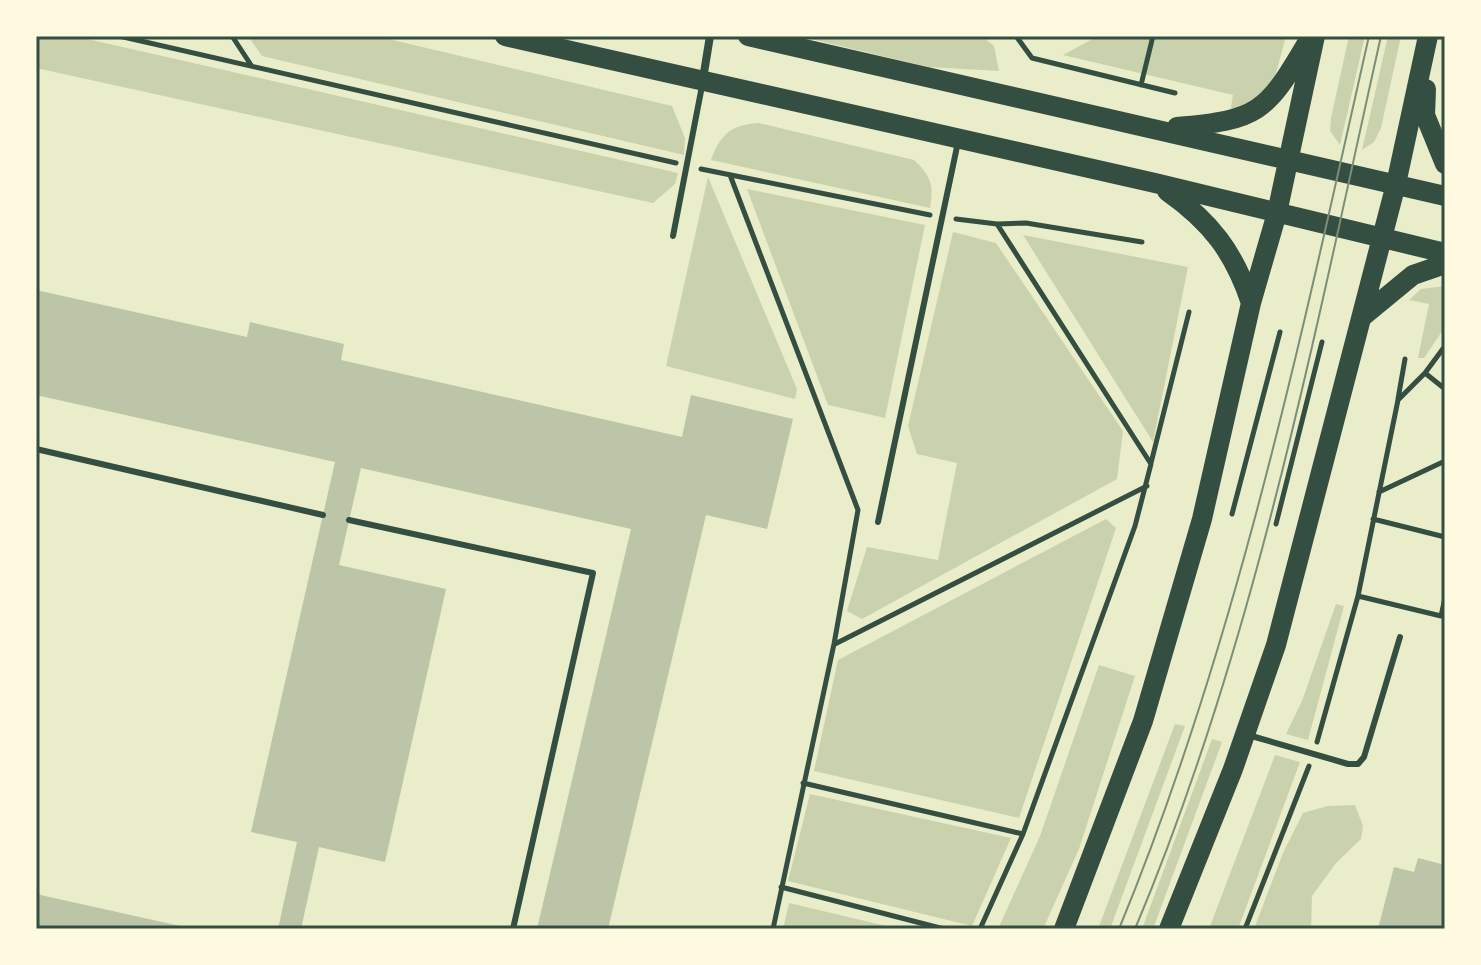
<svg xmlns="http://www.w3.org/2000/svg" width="1481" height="965" font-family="'IBM Plex Serif',serif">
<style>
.green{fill:#cad2ad}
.building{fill:#bcc5a7}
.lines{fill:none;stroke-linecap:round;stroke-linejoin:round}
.path{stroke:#344e41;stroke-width:5}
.service{stroke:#344e41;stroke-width:6}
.minor{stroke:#344e41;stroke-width:8}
.primary{stroke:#344e41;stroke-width:20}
.tram{stroke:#7c8e77;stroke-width:2}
.neatline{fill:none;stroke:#344e41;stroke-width:3}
</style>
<rect width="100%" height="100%" fill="#e9edc9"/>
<!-- green -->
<path class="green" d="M 36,36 L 74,36 L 678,173 L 675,184 L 653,203 L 36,68 Z
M 248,36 L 376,36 L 672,106 L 685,138 L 684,155 L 262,56 Z
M 798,36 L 982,36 L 994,46 L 999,71 L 929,67 Z
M 1098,36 L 1286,36 L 1271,92 L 1229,119 L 1233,95 L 1063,55 Z
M 1349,36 L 1365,36 L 1340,145 L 1330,131 L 1331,118 Z
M 1388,36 L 1401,36 L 1381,128 L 1374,142 L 1362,150 Z
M 759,123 L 914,160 C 931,176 934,185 930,208 L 711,160 C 721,134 730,125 759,123 Z
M 708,177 L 797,389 L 795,399 L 666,366 Z
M 747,189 L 925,225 L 885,418 L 828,405 Z
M 953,232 L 996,243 L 1123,431 L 1117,479 L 862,619 L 847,611 L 867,547 L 938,560 L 957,463 L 917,454 L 908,426 Z
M 1023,235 L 1188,267 L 1153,442 Z
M 1445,286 L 1445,327 L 1424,358 L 1418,358 L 1429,304 L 1409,300 L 1421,289 Z
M 1106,519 L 1116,528 L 1019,818 L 814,771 L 838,660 Z
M 1336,604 L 1344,606 L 1308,740 L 1286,734 L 1302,701 Z
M 1099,665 L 1135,676 L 1079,849 L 1043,929 L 998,929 L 1040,836 Z
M 1175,724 L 1185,726 L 1110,929 L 1098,929 Z
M 1212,739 L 1222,742 L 1153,929 L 1142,929 Z
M 1275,755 L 1300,762 L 1238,929 L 1209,929 Z
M 810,794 L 1011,838 L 972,926 L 788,881 Z
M 1355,805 L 1363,826 L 1361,839 L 1336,863 L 1312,896 L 1311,929 L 1254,929 L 1283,853 L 1303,813 L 1327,806 Z
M 789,903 L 899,929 L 783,929 Z"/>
<!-- building -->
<path class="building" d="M 36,290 L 247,337 L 250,322 L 344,344 L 341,360 L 682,437 L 691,395 L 793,419 L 767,529 L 706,515 L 608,929 L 537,929 L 631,529 L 361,468 L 339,565 L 446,589 L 385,862 L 319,847 L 301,929 L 278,929 L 297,842 L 251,832 L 335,462 L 36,395 Z
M 1418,858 L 1445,865 L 1445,929 L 1378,929 L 1394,867 L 1414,872 Z
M 36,894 L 189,928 L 189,929 L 36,929 Z"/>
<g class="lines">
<!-- path -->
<path class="path" d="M 119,36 L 676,163
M 232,36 L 251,65
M 1016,36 L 1032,58 L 1175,93
M 1141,85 L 1153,36
M 701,169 L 930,215
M 730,175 L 858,510 L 834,644 L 773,929
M 956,219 L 997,224 L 1151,464 L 1135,526 L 1023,834 L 980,929
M 998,224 L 1026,223 L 1142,242
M 1425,373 L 1445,389
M 1398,399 L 1405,359
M 1151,463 L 1189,312
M 1379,492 L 1445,461
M 1232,514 L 1280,332
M 1373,519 L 1445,537
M 1276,524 L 1322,342
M 1358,596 L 1441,616 L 1445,598
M 835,644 L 1147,486
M 1317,742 L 1358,596 L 1398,400 L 1425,373 L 1445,346
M 803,783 L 1023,834
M 781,887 L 944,929
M 1245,929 L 1309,766"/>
<!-- service -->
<path class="service" d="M 673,236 L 702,86
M 36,449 L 323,515
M 349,520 L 593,573 L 513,929
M 878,522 L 958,142
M 1248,735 L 1348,764 L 1358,764 L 1364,757 L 1400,637"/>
<!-- minor -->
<path class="minor" d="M 703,79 L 710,36"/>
<!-- primary -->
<path class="primary" d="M 505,36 L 1155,183 L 1445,253
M 748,36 L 1445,196
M 1426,89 L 1425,115 L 1445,164
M 1177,127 C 1258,120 1266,113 1307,43
M 1167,191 C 1211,222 1234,252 1251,303
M 1362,317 L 1413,275 L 1445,264
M 1064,929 L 1143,721 L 1202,519 L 1251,303 L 1277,213 L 1315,36
M 1169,929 L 1233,769 L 1276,645 L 1396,184 L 1428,36"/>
<!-- tram -->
<path class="tram" d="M 1119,929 C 1237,643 1301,337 1369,36
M 1135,929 C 1255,644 1314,336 1381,36"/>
</g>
<!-- border -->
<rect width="1481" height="965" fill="none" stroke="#fefae0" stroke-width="76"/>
<rect x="38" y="38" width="1405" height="889" class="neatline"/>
</svg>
